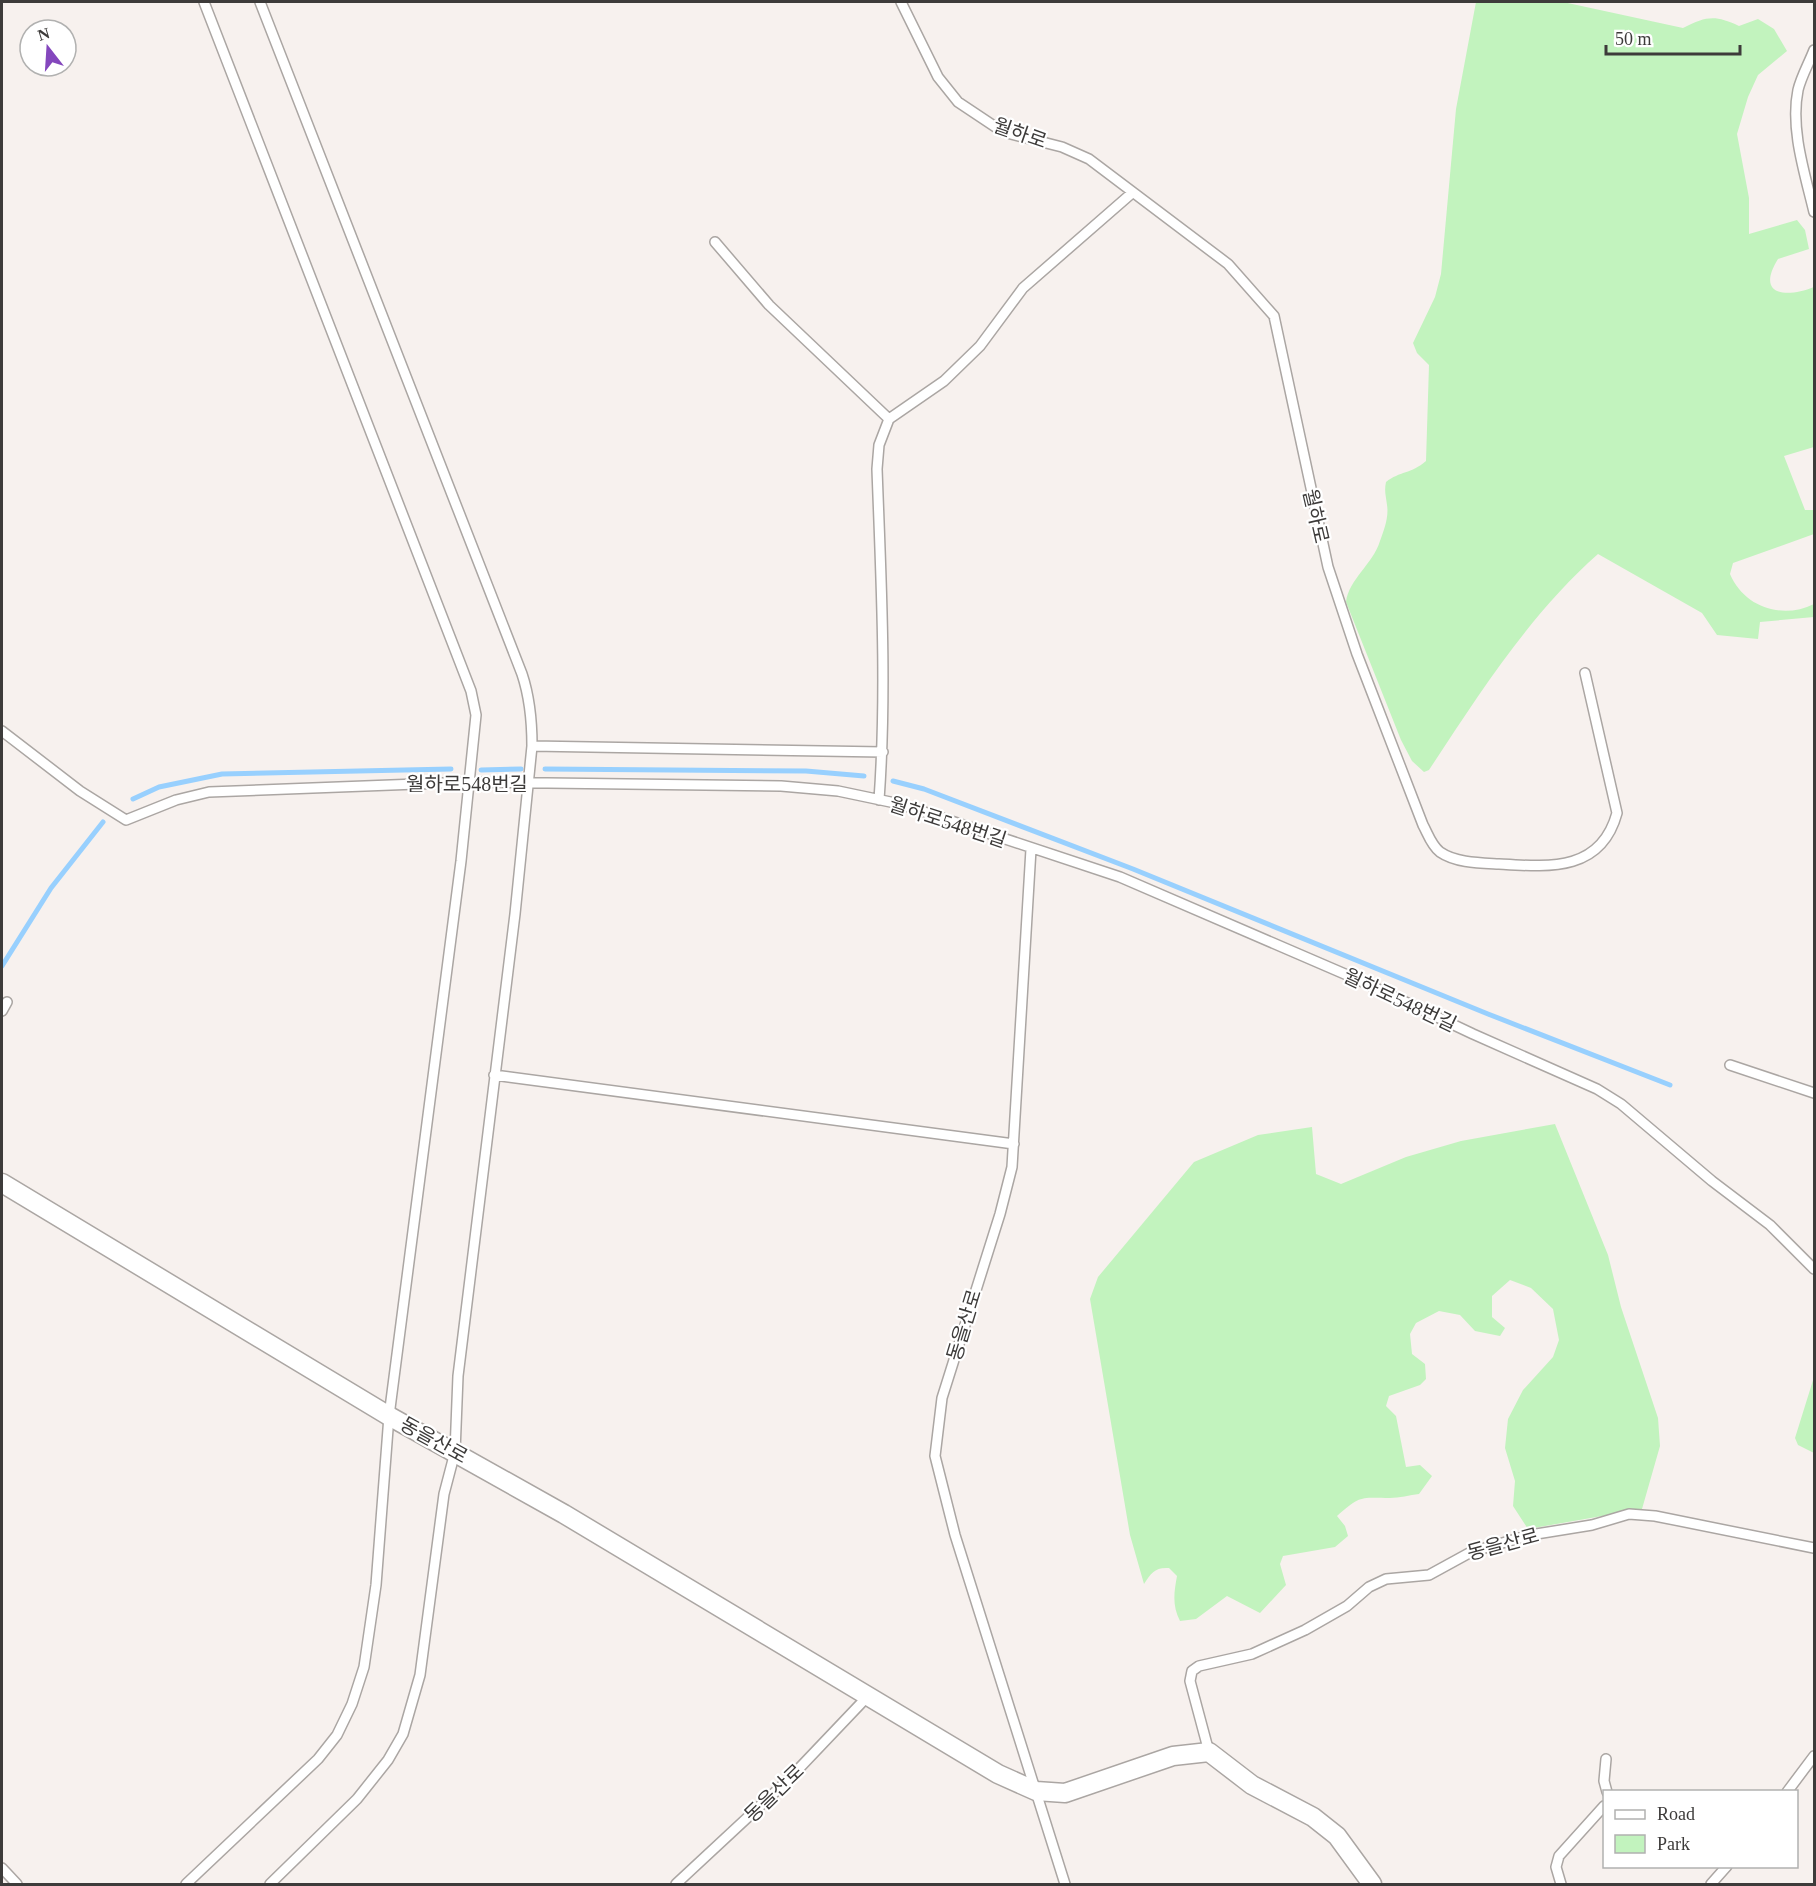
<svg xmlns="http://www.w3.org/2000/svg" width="1816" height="1886" font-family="'Times New Roman','Noto Sans KR',serif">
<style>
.green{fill:#c2f3be}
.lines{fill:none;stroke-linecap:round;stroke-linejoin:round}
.stream{stroke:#98d0fe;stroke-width:5}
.service-casing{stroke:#aba6a3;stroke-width:12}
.minor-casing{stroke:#aba6a3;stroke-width:21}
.service{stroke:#fff;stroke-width:9}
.minor{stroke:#fff;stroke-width:18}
.labels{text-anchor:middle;stroke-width:4.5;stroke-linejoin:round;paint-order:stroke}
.street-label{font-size:20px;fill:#3d3b3a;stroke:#fff}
</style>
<rect width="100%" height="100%" fill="#f7f1ee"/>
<!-- green -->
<path class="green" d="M 1476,2 L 1563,2 L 1683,28 C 1707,16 1715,15 1739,26 L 1758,19 L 1774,29 L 1787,51 L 1758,75 L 1748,97 L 1737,134 L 1749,198 L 1749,234 L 1797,220 L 1805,230 L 1809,249 L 1778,259 C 1755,296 1787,298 1814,287 L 1814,447 L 1784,456 L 1805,510 L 1814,510 L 1814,534 L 1733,563 L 1730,574 C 1744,607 1782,620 1814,604 L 1814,617 L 1760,622 L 1758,639 L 1717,635 L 1702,613 L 1598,554 C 1530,614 1479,694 1429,770 L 1424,772 L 1412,761 L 1401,740 L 1346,602 C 1349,579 1373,564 1380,541 C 1384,530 1389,517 1387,505 C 1386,496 1384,491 1386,482 C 1400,471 1411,474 1426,461 L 1429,365 L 1417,353 L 1413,343 L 1435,297 L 1441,274 L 1456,109 Z
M 1555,1124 L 1608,1255 L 1621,1307 L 1658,1418 L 1660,1446 L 1642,1509 L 1528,1529 L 1513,1506 L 1515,1481 L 1505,1448 L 1508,1419 L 1523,1390 L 1553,1357 L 1559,1340 L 1553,1309 L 1531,1288 L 1510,1280 L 1492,1296 L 1492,1317 L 1505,1328 L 1500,1336 L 1475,1331 L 1460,1315 L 1439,1311 L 1416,1323 L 1410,1334 L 1412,1354 L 1425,1364 L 1426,1379 L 1420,1385 L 1389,1396 L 1386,1406 L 1396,1416 L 1406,1467 L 1420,1465 L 1432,1476 L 1419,1494 C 1410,1495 1399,1498 1390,1498 C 1360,1498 1361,1495 1337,1516 L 1345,1526 L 1348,1536 L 1335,1547 L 1283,1556 L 1280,1564 L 1286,1585 L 1260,1613 L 1227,1596 L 1196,1619 L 1180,1621 C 1172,1606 1174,1592 1177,1576 L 1169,1568 C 1155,1567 1151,1573 1144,1584 L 1130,1535 L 1090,1299 L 1098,1277 L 1194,1162 L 1258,1135 L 1312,1127 L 1316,1174 L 1341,1184 L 1406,1157 L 1461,1141 Z
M 1814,1377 L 1814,1453 L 1798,1445 L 1795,1438 Z"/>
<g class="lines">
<!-- stream -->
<path class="stream" d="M 545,769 L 806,771 L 864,776
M 481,770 L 521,769
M 893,781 L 924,789 L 1133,869 L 1488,1014 L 1670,1085
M 133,799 L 159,787 L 222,774 L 451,769
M 2,966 L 51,888 L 103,822"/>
<!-- service casing -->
<g class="service-casing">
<path id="service" d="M 260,2 L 522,674 C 530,698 532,720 532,746 L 515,914 L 458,1376 L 455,1452 L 444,1494 L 420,1675 L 403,1734 L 388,1760 L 357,1799 L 270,1884
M 901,2 L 938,77 L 958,102 L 1003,132 L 1062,147 L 1089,159 L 1228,264 L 1274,316 L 1328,567 L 1357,654 L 1423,825 C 1428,834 1431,845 1440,852 C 1456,863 1480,863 1499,864 C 1549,867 1601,872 1617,813 L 1585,673
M 1814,50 C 1809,63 1801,77 1798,90 C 1790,129 1805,174 1814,212
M 715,242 L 769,305 L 889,419 L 879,445 L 877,469 C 881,579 887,689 879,800
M 889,419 L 944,381 L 980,346 L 1023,288 L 1132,193
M 2,731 L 80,791 L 126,820 L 176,800 L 209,792 L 469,782 L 781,786 L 838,791 L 900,804 L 1120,877 L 1361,981 L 1473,1034 L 1597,1089 L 1621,1104 L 1712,1181 L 1770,1225 L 1814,1269
M 532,746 L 883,752
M 1031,849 L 1012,1167 L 1000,1214 L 942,1398 L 935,1456 L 955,1535 L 1065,1884
M 2,1011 L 7,1002
M 1730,1065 L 1814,1093
M 494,1075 L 1014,1144
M 1209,1752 L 1190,1681 L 1192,1671 L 1199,1666 L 1252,1654 L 1305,1630 L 1347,1606 L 1369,1587 L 1386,1579 L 1429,1575 L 1471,1552 L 1530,1535 L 1592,1525 L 1629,1514 L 1655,1516 L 1814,1548
M 1606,1759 L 1604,1781 L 1607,1792
M 1787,1792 L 1814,1756
M 2,1868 L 17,1884
M 186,1884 L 318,1759 L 337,1735 L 352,1704 L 364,1667 L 376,1585 L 389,1416 L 461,861 L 476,715 L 471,691 L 204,2
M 676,1884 L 789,1779 L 867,1697
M 1561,1884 L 1556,1867 L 1559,1856 L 1604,1806
M 1711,1884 L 1727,1866"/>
</g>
<!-- minor casing -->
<g class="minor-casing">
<path id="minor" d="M 2,1183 L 389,1416 L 564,1514 L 998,1774 L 1036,1791 L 1065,1793 L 1173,1756 L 1209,1752 L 1252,1785 L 1313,1817 L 1337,1836 L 1372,1884"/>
</g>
<!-- service -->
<use href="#service" class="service"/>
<!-- minor -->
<use href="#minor" class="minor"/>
</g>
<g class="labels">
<!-- street labels -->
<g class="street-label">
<text transform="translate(1020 133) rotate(19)" y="7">월하로</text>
<text transform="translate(1316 516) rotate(77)" y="7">월하로</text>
<text x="467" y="791">월하로548번길</text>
<text transform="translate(948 822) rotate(18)" y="7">월하로548번길</text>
<text transform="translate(1400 1000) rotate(25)" y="7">월하로548번길</text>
<text transform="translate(964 1325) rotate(-73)" y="7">동을산로</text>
<text transform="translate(434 1440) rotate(29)" y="7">동을산로</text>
<text transform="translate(1503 1544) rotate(-15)" y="7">동을산로</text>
<text transform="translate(774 1793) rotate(-44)" y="7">동을산로</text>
</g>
</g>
<!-- border -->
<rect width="1816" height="1886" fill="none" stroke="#3d3b3a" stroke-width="6"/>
<!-- legend -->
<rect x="1603" y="1790" width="195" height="78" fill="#ffffff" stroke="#b1b1b0" stroke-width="1.5"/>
<rect x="1615" y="1810" width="30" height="9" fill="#ffffff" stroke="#b1b1b0" stroke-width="1.5"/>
<text x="1657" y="1820" font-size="18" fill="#3d3b3a">Road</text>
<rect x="1615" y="1835" width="30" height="18" fill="#c2f3be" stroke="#b1b1b0" stroke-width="1.5"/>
<text x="1657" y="1850" font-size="18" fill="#3d3b3a">Park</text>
<!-- north arrow -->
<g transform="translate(48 48) rotate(343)"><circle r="28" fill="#ffffff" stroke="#b1b1b0" stroke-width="1.5"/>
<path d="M0-4.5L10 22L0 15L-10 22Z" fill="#8447bd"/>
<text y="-9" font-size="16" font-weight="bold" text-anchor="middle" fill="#3d3b3a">N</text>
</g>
<!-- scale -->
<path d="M1606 45v9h134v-9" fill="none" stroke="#3d3b3a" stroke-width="3"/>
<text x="1615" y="45" font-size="18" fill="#3d3b3a" stroke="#ffffff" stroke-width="4.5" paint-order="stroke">50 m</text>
</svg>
